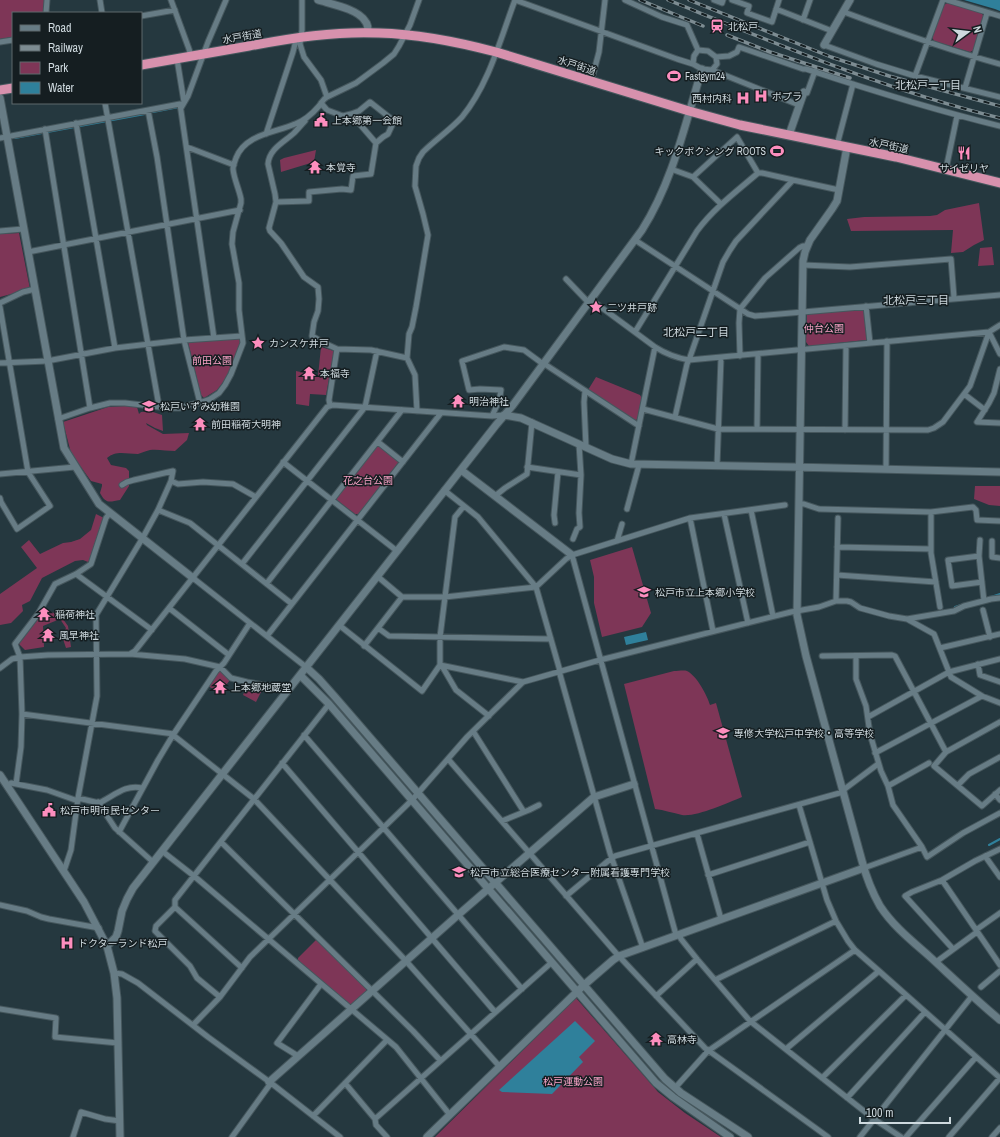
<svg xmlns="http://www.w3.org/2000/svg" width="1000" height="1137" font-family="'Archivo Narrow','Noto Sans JP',sans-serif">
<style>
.green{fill:#7e3657}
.water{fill:#2f809b}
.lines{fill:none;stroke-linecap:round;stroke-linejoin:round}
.stream{stroke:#2f809b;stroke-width:2}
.street-casing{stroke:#46575d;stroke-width:7}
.secondary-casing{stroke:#46575d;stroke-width:9}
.highway-casing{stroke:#46575d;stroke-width:11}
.street{stroke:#677c85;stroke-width:5}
.secondary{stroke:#677c85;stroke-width:7}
.highway{stroke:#d791ad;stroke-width:9}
.rail-casing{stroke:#7d8c92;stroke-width:3.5}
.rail{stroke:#151e21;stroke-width:2;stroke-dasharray:6;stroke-linecap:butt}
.labels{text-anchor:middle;stroke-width:3;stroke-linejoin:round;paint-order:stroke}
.poi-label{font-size:10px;fill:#ced9de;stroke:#151e21;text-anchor:start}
.street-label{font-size:10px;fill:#ced9de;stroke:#151e21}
.park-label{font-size:10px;fill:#faa3c7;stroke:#151e21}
.neighbourhood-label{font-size:11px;fill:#ced9de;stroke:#151e21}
</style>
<rect width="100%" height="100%" fill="#25383f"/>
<!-- green -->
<path class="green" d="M 0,0 L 44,0 L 44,13 L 13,13 L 13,37 L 0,39 Z
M 949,2 L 981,12 L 984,17 L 974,50 L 970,52 L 934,41 L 932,37 L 944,5 Z
M 316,150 L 314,162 L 281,172 L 280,160 L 284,158 Z
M 979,203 L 984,240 L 974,245 L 963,252 L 951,253 L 953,230 L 851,231 L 847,219 L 864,217 L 930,216 L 937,215 L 945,210 Z
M 19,233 L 30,289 L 0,297 L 0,234 Z
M 992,247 L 994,265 L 978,266 L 980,248 Z
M 862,308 L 865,310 L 868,338 L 866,340 L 809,346 L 806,342 L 807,315 L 808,313 Z
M 239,338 L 241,341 L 227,377 L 217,390 L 204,398 L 201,395 L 188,342 Z
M 321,347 L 334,351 L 326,395 L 310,394 L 309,406 L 296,404 L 296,371 L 318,376 Z
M 596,377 L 640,395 L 643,400 L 639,419 L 635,420 L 588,390 Z
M 126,406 L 137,407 L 139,414 L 141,412 L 150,411 L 162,415 L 163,431 L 155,428 L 146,423 L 147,425 L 163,434 L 189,433 L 187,440 L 175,451 C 167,451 158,449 150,450 C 145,451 142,453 138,454 C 126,454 116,450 107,458 L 111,465 L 126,468 L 129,471 L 129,486 L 120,500 C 109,502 106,504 100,493 L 102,486 L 102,484 L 91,481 L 71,453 L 63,422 L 108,407 Z
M 380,445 L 398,459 L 398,463 L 359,514 L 355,514 L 337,500 L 337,497 L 377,446 Z
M 975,486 L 1000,486 L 1000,506 L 989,505 L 974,499 Z
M 96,514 L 104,518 L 91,559 L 88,562 L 83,560 L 75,561 L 42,578 L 30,601 L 22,605 L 23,611 L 11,623 L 0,625 L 0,594 L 37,568 L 21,547 L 29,540 L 40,554 L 63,543 L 71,542 L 80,539 L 91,530 Z
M 632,547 L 651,613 L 642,627 L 602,637 L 594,603 L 594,577 L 590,560 Z
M 45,610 L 60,615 L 68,626 L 71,647 L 66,648 L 62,636 L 66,628 L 60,619 L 43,626 L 44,647 L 25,650 L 19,644 Z
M 222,671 L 230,680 L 220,693 L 208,686 L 218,672 Z
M 674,671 C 678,671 684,670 687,671 C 697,676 707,695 710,705 L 716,703 L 742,797 C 727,803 697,817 682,815 C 673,813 664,810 655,809 L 624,684 Z
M 247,685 L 264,686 L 256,702 L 243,695 Z
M 316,940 L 318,940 L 366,987 L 366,992 L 352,1004 L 348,1004 L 298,961 L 298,958 Z
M 576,998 L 658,1092 L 685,1113 L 721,1137 L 435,1137 Z"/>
<!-- water -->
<path class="water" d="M 964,0 L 1000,0 L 1000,11 L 995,9 Z
M 646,632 L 648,640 L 626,645 L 624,637 Z
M 575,1021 L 595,1041 L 579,1057 L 583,1062 L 552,1094 L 502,1092 L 499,1090 Z"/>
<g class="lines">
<!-- stream -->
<path class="stream" d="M 153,112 L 179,107
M 15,138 L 145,114
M 991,597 L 1000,594
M 955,607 L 961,605
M 989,845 L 1000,839"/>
<!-- street casing -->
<g class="street-casing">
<path id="street" d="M 100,0 L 102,13
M 171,0 L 189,49 L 191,56
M 302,0 L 302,30 L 300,44 L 304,57 L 321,80 L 327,97 L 356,83 L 383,63 L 394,54 L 399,46 L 410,25 L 419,0
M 515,0 L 677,59 L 693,64 L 702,69 L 712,70 L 717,64 L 716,57 L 708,51 L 698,50 L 694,56 L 693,64
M 625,0 L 662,17 L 687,25 L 698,50
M 714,0 L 722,3 L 723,0
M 732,0 L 749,6 L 747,13 L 772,22 L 779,0
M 947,0 L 1000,16
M 776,9 L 832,31
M 844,12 C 895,31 947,50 1000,64
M 46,13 L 47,0
M 141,16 L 175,10
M 803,20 L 810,0
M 0,42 L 13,40
M 824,45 L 876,64 L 915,76 L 1000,97
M 716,57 L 729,56 L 737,52 L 739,47 L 803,69 L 806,69 C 870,90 934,110 1000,126
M 177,59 L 184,102
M 712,70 L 799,105
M 915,76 L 943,0
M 591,82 L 599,52 L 605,0
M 965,88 L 987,13
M 804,92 L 807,93 L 815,71
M 105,103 L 159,406
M 181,108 L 188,96 L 208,42 L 226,0
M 148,110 L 157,157 L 184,340 L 200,403
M 351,114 L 359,111 L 370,102 L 394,121 L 388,134 L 383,137 L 376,143
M 305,121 C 301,125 298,129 294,133 C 284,142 269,149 268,164 L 275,194 L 276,202 L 269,228 L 270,231 L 281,243 L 304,277 L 318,287 L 319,299 L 318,311 L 314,322 L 312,336 L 324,343 L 337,349 L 371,350 L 407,358 L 415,375 L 417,411
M 76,123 L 115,348
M 45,129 L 90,408
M 266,134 L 293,52 L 295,44 L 295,38
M 0,138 L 180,104 L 214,338
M 837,145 L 853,84
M 187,147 L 234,165
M 671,169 L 693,177
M 946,169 L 957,116
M 276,202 L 309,201 L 309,192 L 342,189 L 351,190 L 353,176 L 371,174 L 376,143 L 351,114 L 343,116 L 327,110 L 321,103
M 721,204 L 693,177 L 737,137 L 758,173
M 0,231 L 23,229
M 635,240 L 748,314 L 755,316 L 1000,295
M 28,252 L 240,210
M 803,265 L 850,267 L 951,259 L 954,298
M 566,279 L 588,302
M 590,299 L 655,347 C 666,354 677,358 689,360 L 989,332 L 1000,325
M 0,303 L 23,292 L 35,289
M 866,306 L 870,343
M 0,307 L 28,472 L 50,506 L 17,529 L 1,502 L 0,498
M 635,332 L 697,231 C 714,208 737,191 758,173 L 762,173 L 793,180
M 989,332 L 1000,354
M 740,356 L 739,323 L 740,309 L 765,278 L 799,248 L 803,246 L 807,246
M 407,358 L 409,334 L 412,327 L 416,307 L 428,235 L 423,214 L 415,186 L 416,166 L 419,158 L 423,152 C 435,140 450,130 462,117 C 489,84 500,40 515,0
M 0,363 L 47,361 L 115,348 L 184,340 L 242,336
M 543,363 L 639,426
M 1000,369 L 994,393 L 989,403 L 977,422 L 1000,423
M 585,391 L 584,402 L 586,447
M 964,394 L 985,410
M 330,405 L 329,400 L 337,349
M 643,409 L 718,429 L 928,430 L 934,428 L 943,422 L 970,386 L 989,332
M 492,416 L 499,401 L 501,390 L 480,389 L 469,390 L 462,361 L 504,347 L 524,350 L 543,364
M 675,417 L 687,364 L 689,360 L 723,262 L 730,250 L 736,241 L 793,180 L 839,190
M 58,419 L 90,408 L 110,403 L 125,403 L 168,408 L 179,408 L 202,402 L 210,399 L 219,393 L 225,385 L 231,374 L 243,343 L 239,310 L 239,283 L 232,244 L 233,232 L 241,203 L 241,199 C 239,189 234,179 233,169 C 233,166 235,161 236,158 C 245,134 275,133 295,124 C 304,121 313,113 319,106 C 322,102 323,99 327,97
M 757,429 L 758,354
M 845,430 L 846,346
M 378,442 L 403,462
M 283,462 L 397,551
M 631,464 L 655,347
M 717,466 L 721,358
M 527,467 L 581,475
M 886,469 L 887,341
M 0,474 L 75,467
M 171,481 L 178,484 L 203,482 L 233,484 L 256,497
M 444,490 L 478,517 L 536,587 L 560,671
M 495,496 L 505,488 L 527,474 L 532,422
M 799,504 L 804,504 L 819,509 L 931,512 L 973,507 L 976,510 L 977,520 L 1000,521
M 627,509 L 639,465
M 158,510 L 190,523 L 292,604
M 751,510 L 773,616
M 931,512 L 931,553 L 940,607
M 724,514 L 748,623
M 690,518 L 713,631
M 555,523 L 554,515 L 558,472
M 573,539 L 577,529 L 580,527 L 579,513 L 581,475 L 579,444
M 980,540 L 979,556 L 984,601
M 617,541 L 622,524
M 992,541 L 992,557 L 1000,558
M 837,547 L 931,549
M 572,555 L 676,935
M 979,556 L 948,560 L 952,586 L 982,582
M 242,564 L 365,407 L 377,351
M 76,574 L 152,630
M 837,575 L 936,582
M 377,576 L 402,597
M 193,578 L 306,667
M 267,583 L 402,410
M 836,601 L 838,518
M 169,608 L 229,655
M 983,610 L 990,637
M 907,619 L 934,634 L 951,677 L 982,696 L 1000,703
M 339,625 L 422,691 L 440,665 L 440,637 L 455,517 L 464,506
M 378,628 L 389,636 L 551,639
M 267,636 L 441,413
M 364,646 L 402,597 L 445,597 L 536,587 L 566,559 L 572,555 L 690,518 L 785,505
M 940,648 L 1000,634
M 130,654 L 185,659 L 220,667 L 231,678 L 247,682 L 282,688 L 287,692
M 822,656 L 892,655 L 895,656 L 946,752 L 1000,722
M 856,656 L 856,679 L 866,706 L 870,734 L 881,771 L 888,786 L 893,805 L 922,847 L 927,857 L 963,833 L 1000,813
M 978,664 L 980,675 L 1000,682
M 440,665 L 523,682
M 442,666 L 456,690 L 489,716
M 0,668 L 12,659 L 20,657 L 48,655 L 130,654 L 135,651 L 327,407 L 333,405 L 492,416 L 504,415
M 559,671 L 610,853 L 643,948
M 22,714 L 20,657 L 15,644 L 38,614 L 55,584 L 76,574 L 91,564 L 106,518 L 110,513
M 868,717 L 949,672 L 1000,659
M 473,731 L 524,812
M 173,735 L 254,799 L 406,961 L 500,1067
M 304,735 L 522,989
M 946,752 L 934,766 L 982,806 L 1000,790
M 875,753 L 982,696
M 448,759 L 616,953 L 705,1048 L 828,1137
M 282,763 L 495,1012
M 16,784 L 21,747 L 22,714 L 174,734
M 958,785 L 969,774 L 1000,757
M 7,786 L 11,783 L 47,790 L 78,801
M 888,786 L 929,763
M 842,791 L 878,764
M 995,794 L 1000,800
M 78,798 L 99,803 C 114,796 125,784 142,788
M 98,802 L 115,828 L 153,862
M 799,805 L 827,900 L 836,921 L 848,941 L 855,950 L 879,971 L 1000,1078
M 502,821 L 529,810 L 539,805
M 119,832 L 158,760 L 173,735 L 216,671 L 224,663 L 250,623
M 697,834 L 721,919
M 221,842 L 413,1031 L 440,1060
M 162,851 L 194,876 L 396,1047 L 450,1115
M 985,856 L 1000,877
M 864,868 L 922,847
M 64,871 L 71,850 L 78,798 L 97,696 L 96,615 L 142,539 L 158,510 L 171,481 L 173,471 L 134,480 L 127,482 L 122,485
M 708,875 L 810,842
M 942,880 L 1000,965
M 566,896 L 608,861 L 615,856 L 843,792
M 0,905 L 27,911 L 41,917 L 49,919 L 99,928
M 175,907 L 156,926 L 155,931 L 190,966 L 197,978 L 220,997
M 976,930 L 1000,913
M 679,934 L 681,939 L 697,959 L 750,1021 L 874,1119 L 901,1137
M 953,949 L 905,896 L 912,892 L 942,880 L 975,861 L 1000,849
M 936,962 L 977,932
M 242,968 L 175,907 L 175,900 L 329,704
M 114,973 L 122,974 L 138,983 L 208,1037 L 271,1083 L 340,1137
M 715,980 L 836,921
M 981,987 L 1000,971
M 656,996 L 697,959
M 0,1009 L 56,1018 L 55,1037 L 118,1043
M 193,1025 L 220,997 L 250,957 L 412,800 L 467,737 L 523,682 L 600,660 L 791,612 L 819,607 L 836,601 L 847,601 L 851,602 L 860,608 L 889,616 L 907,619 L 954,611 L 964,606 L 991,599 L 1000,598
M 786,1049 L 879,971
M 298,1056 L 277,1043 L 321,984
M 822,1078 L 906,995
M 345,1083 L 375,1119 L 376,1125 L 387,1137
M 675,1088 L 708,1051 L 855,950
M 847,1098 L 925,1012
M 313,1116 L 387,1040
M 375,1119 L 551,963
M 73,1137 L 81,1112 L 105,1119 L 120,1121
M 232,1137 L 271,1083
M 860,1137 L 972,996
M 906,1137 L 976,1057
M 949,1137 L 1000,1078
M 992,1137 L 1000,1128"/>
</g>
<!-- secondary casing -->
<g class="secondary-casing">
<path id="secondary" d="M 318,0 C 331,4 358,9 365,21 C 368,24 368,28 368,33
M 824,45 L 850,0
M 0,98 L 64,448 L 99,504 L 193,578
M 789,135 L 804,92
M 847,147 L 837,201 L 832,209 L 810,240 L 805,252 L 803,261 L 797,615 L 806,656 L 862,861 C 866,876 872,892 880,906 C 893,926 912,941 929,956 C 953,978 976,1000 1000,1020
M 504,415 L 521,418 L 612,459 L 631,464 L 793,467 L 1000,472
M 461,470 L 572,555
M 306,667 L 319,679 L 335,697 L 665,1079 L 681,1093 L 748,1137
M 300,675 L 329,704 L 656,1083 L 673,1097 L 730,1137
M 0,775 L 84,902 L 107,946 L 114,973 L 117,998 L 120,1137
M 107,946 L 116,937 L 118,931 L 122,911 L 127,899 L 133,888 L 496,425 L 513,405 L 642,230 C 673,181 685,124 702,69
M 269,1082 L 458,915 L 594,797 L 634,784
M 427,1137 L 584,985 L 613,960 L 619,956 L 864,868"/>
</g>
<!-- highway casing -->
<g class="highway-casing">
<path id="highway" d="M 141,65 C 177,59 213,52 249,46 C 292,38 335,31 379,33 C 419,34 458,42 496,52 L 689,111 L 740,125 L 896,157 L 1000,183
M 0,90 L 13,88"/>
</g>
<!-- street -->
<use href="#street" class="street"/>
<!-- secondary -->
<use href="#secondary" class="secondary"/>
<!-- highway -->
<use href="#highway" class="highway"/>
<!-- rail casing -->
<g class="rail-casing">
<path id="rail" d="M 640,0 L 703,26
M 668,0 C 777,44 886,90 1000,118
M 689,0 L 831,57 L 889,76 L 1000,106
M 727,35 L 770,52 L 850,78"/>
</g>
<!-- rail -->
<use href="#rail" class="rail"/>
</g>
<!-- icons -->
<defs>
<g id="station-bare" transform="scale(1.08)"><path d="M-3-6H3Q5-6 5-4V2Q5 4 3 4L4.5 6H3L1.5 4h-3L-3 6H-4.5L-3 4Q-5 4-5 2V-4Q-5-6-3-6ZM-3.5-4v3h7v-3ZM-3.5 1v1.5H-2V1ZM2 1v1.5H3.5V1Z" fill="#fd8ebe" stroke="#151e21" stroke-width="2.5" paint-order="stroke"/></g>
<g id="stadium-bare" transform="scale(1.08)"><path d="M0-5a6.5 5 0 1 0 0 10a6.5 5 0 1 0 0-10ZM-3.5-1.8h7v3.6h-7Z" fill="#fd8ebe" stroke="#151e21" stroke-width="2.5" paint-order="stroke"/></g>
<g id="hospital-bare" transform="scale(1.08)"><path d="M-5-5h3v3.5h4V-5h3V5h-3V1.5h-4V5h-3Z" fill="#fd8ebe" stroke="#151e21" stroke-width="2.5" paint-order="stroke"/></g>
<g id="civic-bare" transform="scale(1.08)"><path d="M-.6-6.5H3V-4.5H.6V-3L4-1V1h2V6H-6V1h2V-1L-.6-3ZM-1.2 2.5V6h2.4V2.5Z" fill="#fd8ebe" stroke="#151e21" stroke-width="2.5" paint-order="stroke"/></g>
<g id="restaurant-bare" transform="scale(1.08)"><path d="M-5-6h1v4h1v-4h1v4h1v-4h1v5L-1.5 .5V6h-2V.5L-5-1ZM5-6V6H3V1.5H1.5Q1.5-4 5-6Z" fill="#fd8ebe" stroke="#151e21" stroke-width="2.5" paint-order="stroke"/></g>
<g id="temple-bare" transform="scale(1.08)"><path d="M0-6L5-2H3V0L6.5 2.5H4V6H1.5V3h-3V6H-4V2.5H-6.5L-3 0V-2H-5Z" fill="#fd8ebe" stroke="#151e21" stroke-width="2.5" paint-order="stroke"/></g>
<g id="sight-bare" transform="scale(1.08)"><path d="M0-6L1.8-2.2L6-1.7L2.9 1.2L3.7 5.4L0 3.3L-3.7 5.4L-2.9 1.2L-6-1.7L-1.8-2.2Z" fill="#fd8ebe" stroke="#151e21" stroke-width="2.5" paint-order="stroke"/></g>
<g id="school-bare" transform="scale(1.08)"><path d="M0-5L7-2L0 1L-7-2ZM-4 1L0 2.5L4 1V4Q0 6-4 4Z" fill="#fd8ebe" stroke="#151e21" stroke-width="2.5" paint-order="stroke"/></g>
<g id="university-bare" transform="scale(1.08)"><path d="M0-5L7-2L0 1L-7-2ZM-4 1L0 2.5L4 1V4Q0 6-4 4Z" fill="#fd8ebe" stroke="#151e21" stroke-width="2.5" paint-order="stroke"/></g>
</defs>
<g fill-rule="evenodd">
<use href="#station-bare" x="717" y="26"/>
<use href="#stadium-bare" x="674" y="76"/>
<use href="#hospital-bare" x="761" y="96"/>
<use href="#hospital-bare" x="743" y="98"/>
<use href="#civic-bare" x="321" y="120"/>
<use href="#stadium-bare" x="777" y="151"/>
<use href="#restaurant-bare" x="964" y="153"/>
<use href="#temple-bare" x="315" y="167"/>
<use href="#sight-bare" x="596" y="307"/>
<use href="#sight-bare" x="258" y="343"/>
<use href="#temple-bare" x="309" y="373"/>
<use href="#temple-bare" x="458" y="401"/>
<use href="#school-bare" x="149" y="406"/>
<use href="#temple-bare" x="200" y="424"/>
<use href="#school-bare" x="644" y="592"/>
<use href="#temple-bare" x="44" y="614"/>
<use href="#temple-bare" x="48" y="635"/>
<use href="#temple-bare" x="220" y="687"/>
<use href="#school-bare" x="723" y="733"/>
<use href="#civic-bare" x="49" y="810"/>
<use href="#university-bare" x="459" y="872"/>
<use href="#hospital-bare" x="67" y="943"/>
<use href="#temple-bare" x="656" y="1039"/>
</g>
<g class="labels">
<!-- poi labels -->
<g class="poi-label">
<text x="728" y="30">北松戸</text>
<text x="685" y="80">Fastgym24</text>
<text x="772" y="100">ポプラ</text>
<text x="732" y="102" text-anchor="end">西村内科</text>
<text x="332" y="124">上本郷第一会館</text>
<text x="766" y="155" text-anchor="end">キックボクシング ROOTS</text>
<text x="326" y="171">本覚寺</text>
<text x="964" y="172" text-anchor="middle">サイゼリヤ</text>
<text x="607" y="311">二ツ井戸跡</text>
<text x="269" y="347">カンスケ井戸</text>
<text x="320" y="377">本福寺</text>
<text x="469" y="405">明治神社</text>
<text x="160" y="410">松戸いずみ幼稚園</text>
<text x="211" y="428">前田稲荷大明神</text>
<text x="655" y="596">松戸市立上本郷小学校</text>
<text x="55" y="618">稲荷神社</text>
<text x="59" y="639">風早神社</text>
<text x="231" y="691">上本郷地蔵堂</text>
<text x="734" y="737">専修大学松戸中学校・高等学校</text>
<text x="60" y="814">松戸市明市民センター</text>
<text x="470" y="876">松戸市立総合医療センター附属看護専門学校</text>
<text x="78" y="947">ドクターランド松戸</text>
<text x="667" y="1043">高林寺</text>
</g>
<!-- street labels -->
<g class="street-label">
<text transform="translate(242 36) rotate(-10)" y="4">水戸街道</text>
<text transform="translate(577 65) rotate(18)" y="4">水戸街道</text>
<text transform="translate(889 145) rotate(12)" y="4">水戸街道</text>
</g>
<!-- park labels -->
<g class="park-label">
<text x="824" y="332">仲台公園</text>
<text x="212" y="364">前田公園</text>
<text x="368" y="484">花之台公園</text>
<text x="573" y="1085">松戸運動公園</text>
</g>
<!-- neighbourhood labels -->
<g class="neighbourhood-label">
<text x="928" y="89">北松戸一丁目</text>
<text x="916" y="304">北松戸三丁目</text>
<text x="696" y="336">北松戸二丁目</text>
</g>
</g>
<!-- legend -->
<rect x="12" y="12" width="130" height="92" fill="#151e21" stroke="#5f696d"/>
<rect x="20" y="25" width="20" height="6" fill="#677c85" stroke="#5f696d"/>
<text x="48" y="32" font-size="12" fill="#ced9de">Road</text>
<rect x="20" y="45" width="20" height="6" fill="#7d8c92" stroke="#5f696d"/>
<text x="48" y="52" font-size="12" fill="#ced9de">Railway</text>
<rect x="20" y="62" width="20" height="12" fill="#7e3657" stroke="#5f696d"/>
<text x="48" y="72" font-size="12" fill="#ced9de">Park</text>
<rect x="20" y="82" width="20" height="12" fill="#2f809b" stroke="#5f696d"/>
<text x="48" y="92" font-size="12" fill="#ced9de">Water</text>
<!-- north arrow -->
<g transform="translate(968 32) rotate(75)" stroke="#151e21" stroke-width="3" paint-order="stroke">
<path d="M0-3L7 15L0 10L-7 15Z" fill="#ced9de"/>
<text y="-6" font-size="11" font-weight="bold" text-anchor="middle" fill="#ced9de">N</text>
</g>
<!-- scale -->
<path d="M860 1117v6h90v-6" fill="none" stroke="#ced9de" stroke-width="2"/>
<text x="866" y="1117" font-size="12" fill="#ced9de" stroke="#151e21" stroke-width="3" paint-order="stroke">100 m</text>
</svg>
